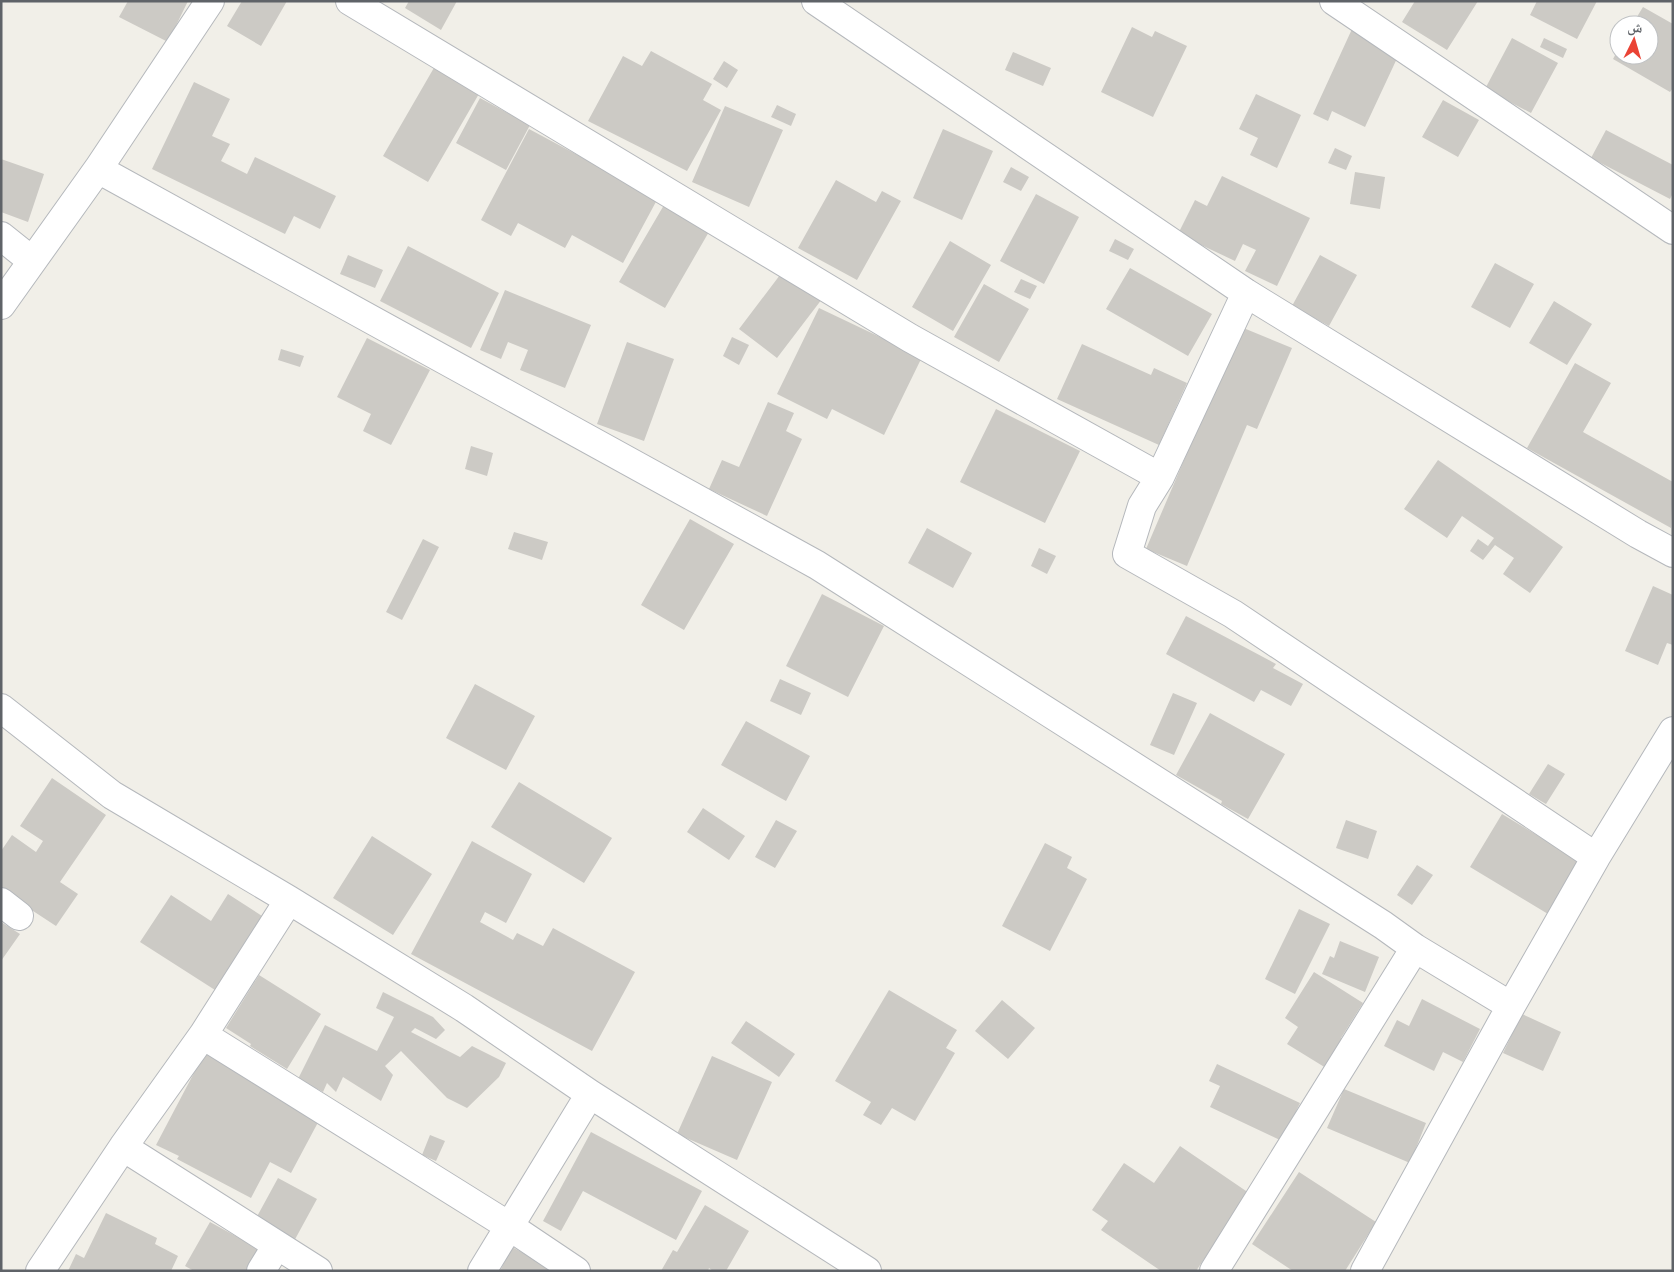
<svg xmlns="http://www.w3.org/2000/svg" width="1674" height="1272" font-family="'Work Sans','Noto Naskh Arabic',sans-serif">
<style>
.building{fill:#cccac5}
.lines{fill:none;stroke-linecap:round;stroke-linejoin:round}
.street-casing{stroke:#b5b8bc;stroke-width:30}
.street{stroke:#fff;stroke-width:28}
</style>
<rect width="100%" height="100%" fill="#f1efe8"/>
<!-- building -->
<path class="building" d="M 128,1 L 188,1 L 168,42 L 119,17 Z
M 242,1 L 287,1 L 261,46 L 227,26 Z
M 409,1 L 457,1 L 441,30 L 405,8 Z
M 1415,1 L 1478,1 L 1447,50 L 1402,22 Z
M 1537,1 L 1597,1 L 1577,39 L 1530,15 Z
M 1643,7 L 1673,24 L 1673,88 L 1670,92 L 1613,59 L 1619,48 L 1619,55 L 1649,55 L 1649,25 L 1632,25 Z
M 1132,27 L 1152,37 L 1155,31 L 1187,46 L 1153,117 L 1101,92 Z
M 1352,29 L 1400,52 L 1365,127 L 1332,111 L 1328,121 L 1313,114 Z
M 1512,38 L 1558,63 L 1531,113 L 1485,89 Z
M 1544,38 L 1567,49 L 1563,58 L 1540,47 Z
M 651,51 L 712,84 L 703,100 L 721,110 L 687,171 L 588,121 L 623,56 L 642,66 Z
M 1013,52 L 1051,68 L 1043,86 L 1005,70 Z
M 724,61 L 738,70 L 727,88 L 713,79 Z
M 435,66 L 480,92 L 428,182 L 383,156 Z
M 194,82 L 230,99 L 212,136 L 230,144 L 221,161 L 247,174 L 255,157 L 336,196 L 320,229 L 294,216 L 285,234 L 152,169 Z
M 1256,94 L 1301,115 L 1277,168 L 1250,155 L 1258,138 L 1239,129 Z
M 480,98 L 530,125 L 506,170 L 456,143 Z
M 1443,100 L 1479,120 L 1458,157 L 1422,137 Z
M 777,105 L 796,114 L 791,126 L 771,117 Z
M 725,106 L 783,130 L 749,207 L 692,182 Z
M 529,129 L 658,198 L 623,263 L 572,235 L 565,248 L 518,223 L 511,236 L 481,220 Z
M 943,129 L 993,151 L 962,220 L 913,198 Z
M 1606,130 L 1673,165 L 1673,193 L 1670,199 L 1591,158 Z
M 1335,148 L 1352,156 L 1346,170 L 1328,163 Z
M 1,159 L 44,174 L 28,222 L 1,212 Z
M 1011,167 L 1029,177 L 1021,191 L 1003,182 Z
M 1355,172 L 1385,177 L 1380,209 L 1350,204 Z
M 1222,176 L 1310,218 L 1277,286 L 1245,271 L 1256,250 L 1243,244 L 1235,261 L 1178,234 L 1195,200 L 1207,206 Z
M 836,180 L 876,202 L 882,191 L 901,201 L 857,280 L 798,248 Z
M 1036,194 L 1079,217 L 1044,284 L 1000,261 Z
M 664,205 L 710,230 L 665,308 L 619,282 Z
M 1115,239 L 1134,249 L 1128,260 L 1109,251 Z
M 950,241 L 991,265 L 953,331 L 912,307 Z
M 408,246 L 499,293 L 471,348 L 380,301 Z
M 348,255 L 383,270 L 375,288 L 340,274 Z
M 1320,255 L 1357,275 L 1329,326 L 1292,306 Z
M 1495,263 L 1534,284 L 1510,328 L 1471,307 Z
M 1130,268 L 1212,314 L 1188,356 L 1106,309 Z
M 783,271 L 822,299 L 777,358 L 739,329 Z
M 1021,279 L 1037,286 L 1030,299 L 1014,292 Z
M 984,284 L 1029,309 L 999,362 L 954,337 Z
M 505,290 L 591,325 L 565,388 L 520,370 L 528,350 L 508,342 L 501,359 L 480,350 Z
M 1554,301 L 1592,324 L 1567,365 L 1529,343 Z
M 819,308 L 922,357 L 884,435 L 832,409 L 827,419 L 777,394 Z
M 1241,327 L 1292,348 L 1257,429 L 1247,425 L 1187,566 L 1146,549 Z
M 732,337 L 749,345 L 739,365 L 723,356 Z
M 367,338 L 430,370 L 391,445 L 363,431 L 371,414 L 337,397 Z
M 627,342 L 674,359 L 644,441 L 597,424 Z
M 1082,344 L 1151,375 L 1154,368 L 1187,383 L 1159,445 L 1057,399 Z
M 281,349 L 304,356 L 300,367 L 278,360 Z
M 1575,363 L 1611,383 L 1583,432 L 1673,482 L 1671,528 L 1527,448 Z
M 768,402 L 794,413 L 786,431 L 802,439 L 767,516 L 709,489 L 722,460 L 739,467 Z
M 996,409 L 1080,451 L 1045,523 L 960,482 Z
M 471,446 L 493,453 L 487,476 L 465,469 Z
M 1438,460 L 1563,547 L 1530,593 L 1503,574 L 1514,558 L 1495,545 L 1483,560 L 1470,551 L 1478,539 L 1488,546 L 1494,538 L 1462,516 L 1447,538 L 1404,509 Z
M 690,519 L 734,544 L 684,630 L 641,605 Z
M 927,528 L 972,553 L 953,588 L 908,563 Z
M 514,532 L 548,542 L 542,560 L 508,549 Z
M 423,539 L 439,547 L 402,620 L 386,612 Z
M 1039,548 L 1056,556 L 1047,574 L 1031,566 Z
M 1653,586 L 1673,595 L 1673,645 L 1667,643 L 1658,665 L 1625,651 Z
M 822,594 L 884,626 L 848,697 L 786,666 Z
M 1186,616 L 1276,664 L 1273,668 L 1303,684 L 1291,706 L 1261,690 L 1254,702 L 1166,654 Z
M 780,679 L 811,693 L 801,715 L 770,701 Z
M 475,684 L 535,716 L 506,770 L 446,738 Z
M 1173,693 L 1197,703 L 1174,755 L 1150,745 Z
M 1210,713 L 1285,754 L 1248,819 L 1221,804 L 1222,801 L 1176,775 Z
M 746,721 L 810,756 L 786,801 L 721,765 Z
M 1548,764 L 1565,774 L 1546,804 L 1529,794 Z
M 52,778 L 106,815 L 60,882 L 78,894 L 56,926 L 1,890 L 1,851 L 12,835 L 36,852 L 43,841 L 20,826 Z
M 519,782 L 612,838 L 584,883 L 491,827 Z
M 703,808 L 745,836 L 729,860 L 687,832 Z
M 1502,814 L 1580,861 L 1548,914 L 1470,867 Z
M 776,820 L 797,831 L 775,868 L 755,857 Z
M 1346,820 L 1377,831 L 1368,859 L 1336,848 Z
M 372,836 L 432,874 L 393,935 L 333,898 Z
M 472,841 L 532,874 L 506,923 L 485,912 L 480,922 L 513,940 L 517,933 L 543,946 L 553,928 L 635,972 L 592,1051 L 411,954 Z
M 1045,843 L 1072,857 L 1067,868 L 1087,879 L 1050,951 L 1002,926 Z
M 1417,865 L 1433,875 L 1412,905 L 1397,895 Z
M 228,894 L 262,916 L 215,990 L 140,942 L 171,895 L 211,921 Z
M 1299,909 L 1330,924 L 1295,994 L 1265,979 Z
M 1,922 L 20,934 L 1,961 Z
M 1340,941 L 1379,957 L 1365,992 L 1322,974 L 1330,956 L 1334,958 Z
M 1314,972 L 1363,1003 L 1341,1038 L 1343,1040 L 1326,1068 L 1287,1044 L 1298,1027 L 1285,1018 Z
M 259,975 L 321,1014 L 287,1069 L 250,1046 L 251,1044 L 226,1028 Z
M 889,990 L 957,1030 L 946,1048 L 955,1053 L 915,1121 L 892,1108 L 881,1125 L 863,1115 L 871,1102 L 835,1081 Z
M 383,992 L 433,1017 L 445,1030 L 436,1039 L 415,1028 L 411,1032 L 460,1057 L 472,1046 L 506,1063 L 499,1077 L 467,1108 L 447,1098 L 401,1051 L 385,1066 L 393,1075 L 381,1101 L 343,1077 L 336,1092 L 327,1083 L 323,1092 L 298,1079 L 325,1025 L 377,1051 L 394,1017 L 376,1008 Z
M 1422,999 L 1480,1029 L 1463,1062 L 1443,1052 L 1434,1071 L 1384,1046 L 1397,1020 L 1409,1026 Z
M 1002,1000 L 1035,1028 L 1008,1059 L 975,1031 Z
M 1522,1014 L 1561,1032 L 1543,1071 L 1503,1053 Z
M 746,1021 L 795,1054 L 779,1077 L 731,1043 Z
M 205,1052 L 323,1113 L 291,1173 L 270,1162 L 251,1198 L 177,1159 L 179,1156 L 156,1145 Z
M 712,1056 L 772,1082 L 737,1160 L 677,1134 Z
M 1217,1064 L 1300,1103 L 1282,1141 L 1210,1107 L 1220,1086 L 1209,1081 Z
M 1344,1089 L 1426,1123 L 1410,1163 L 1327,1128 Z
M 591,1132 L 702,1191 L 676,1240 L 583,1191 L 561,1231 L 543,1221 Z
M 430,1135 L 445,1141 L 436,1161 L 422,1155 Z
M 1180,1146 L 1249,1193 L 1196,1271 L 1161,1271 L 1101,1230 L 1108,1221 L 1092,1210 L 1124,1163 L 1154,1183 Z
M 1299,1172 L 1376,1222 L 1345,1271 L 1293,1271 L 1252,1244 Z
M 278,1178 L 317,1199 L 293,1243 L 254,1222 Z
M 705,1205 L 749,1231 L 726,1271 L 713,1271 L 709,1268 L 708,1271 L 661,1271 L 673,1250 L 677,1252 Z
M 106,1213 L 157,1238 L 155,1244 L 178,1256 L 171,1271 L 68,1271 L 76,1254 L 84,1258 Z
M 210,1222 L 259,1249 L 247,1271 L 194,1271 L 185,1266 Z
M 512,1247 L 557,1271 L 500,1271 Z"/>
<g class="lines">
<!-- street casing -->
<g class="street-casing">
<path id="street" d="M 350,1 L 910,338 L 1160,477
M 816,1 L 1246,293 L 1638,534 L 1673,553
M 1334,1 L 1673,230
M 98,169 L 817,565 L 1383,925 L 1415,948 L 1511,1006
M 1,236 L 31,260
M 1246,293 L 1160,477 L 1142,506 L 1127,554 L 1233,614 L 1596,857
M 1,305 L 98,169 L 210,1
M 1,708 L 112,795 L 289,900 L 464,1008 L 590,1094 L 867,1271
M 1,902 L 19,916
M 203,1035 L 509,1226 L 576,1271
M 123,1147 L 318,1271
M 40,1271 L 123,1147 L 203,1035 L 289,900
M 261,1271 L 277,1245
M 482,1271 L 590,1094
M 1214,1271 L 1415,948
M 1365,1271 L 1511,1006 L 1596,857 L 1673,731"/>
</g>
<!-- street -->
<use href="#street" class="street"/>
</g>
<!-- border -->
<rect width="1674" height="1272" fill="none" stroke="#5f6368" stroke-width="5"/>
<!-- north arrow -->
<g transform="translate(1634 40) rotate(5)"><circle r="24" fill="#ffffff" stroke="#bfc1c3"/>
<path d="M0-4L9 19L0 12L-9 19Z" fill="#ea4335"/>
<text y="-8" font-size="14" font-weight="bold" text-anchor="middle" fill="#5f6368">ش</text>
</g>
</svg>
